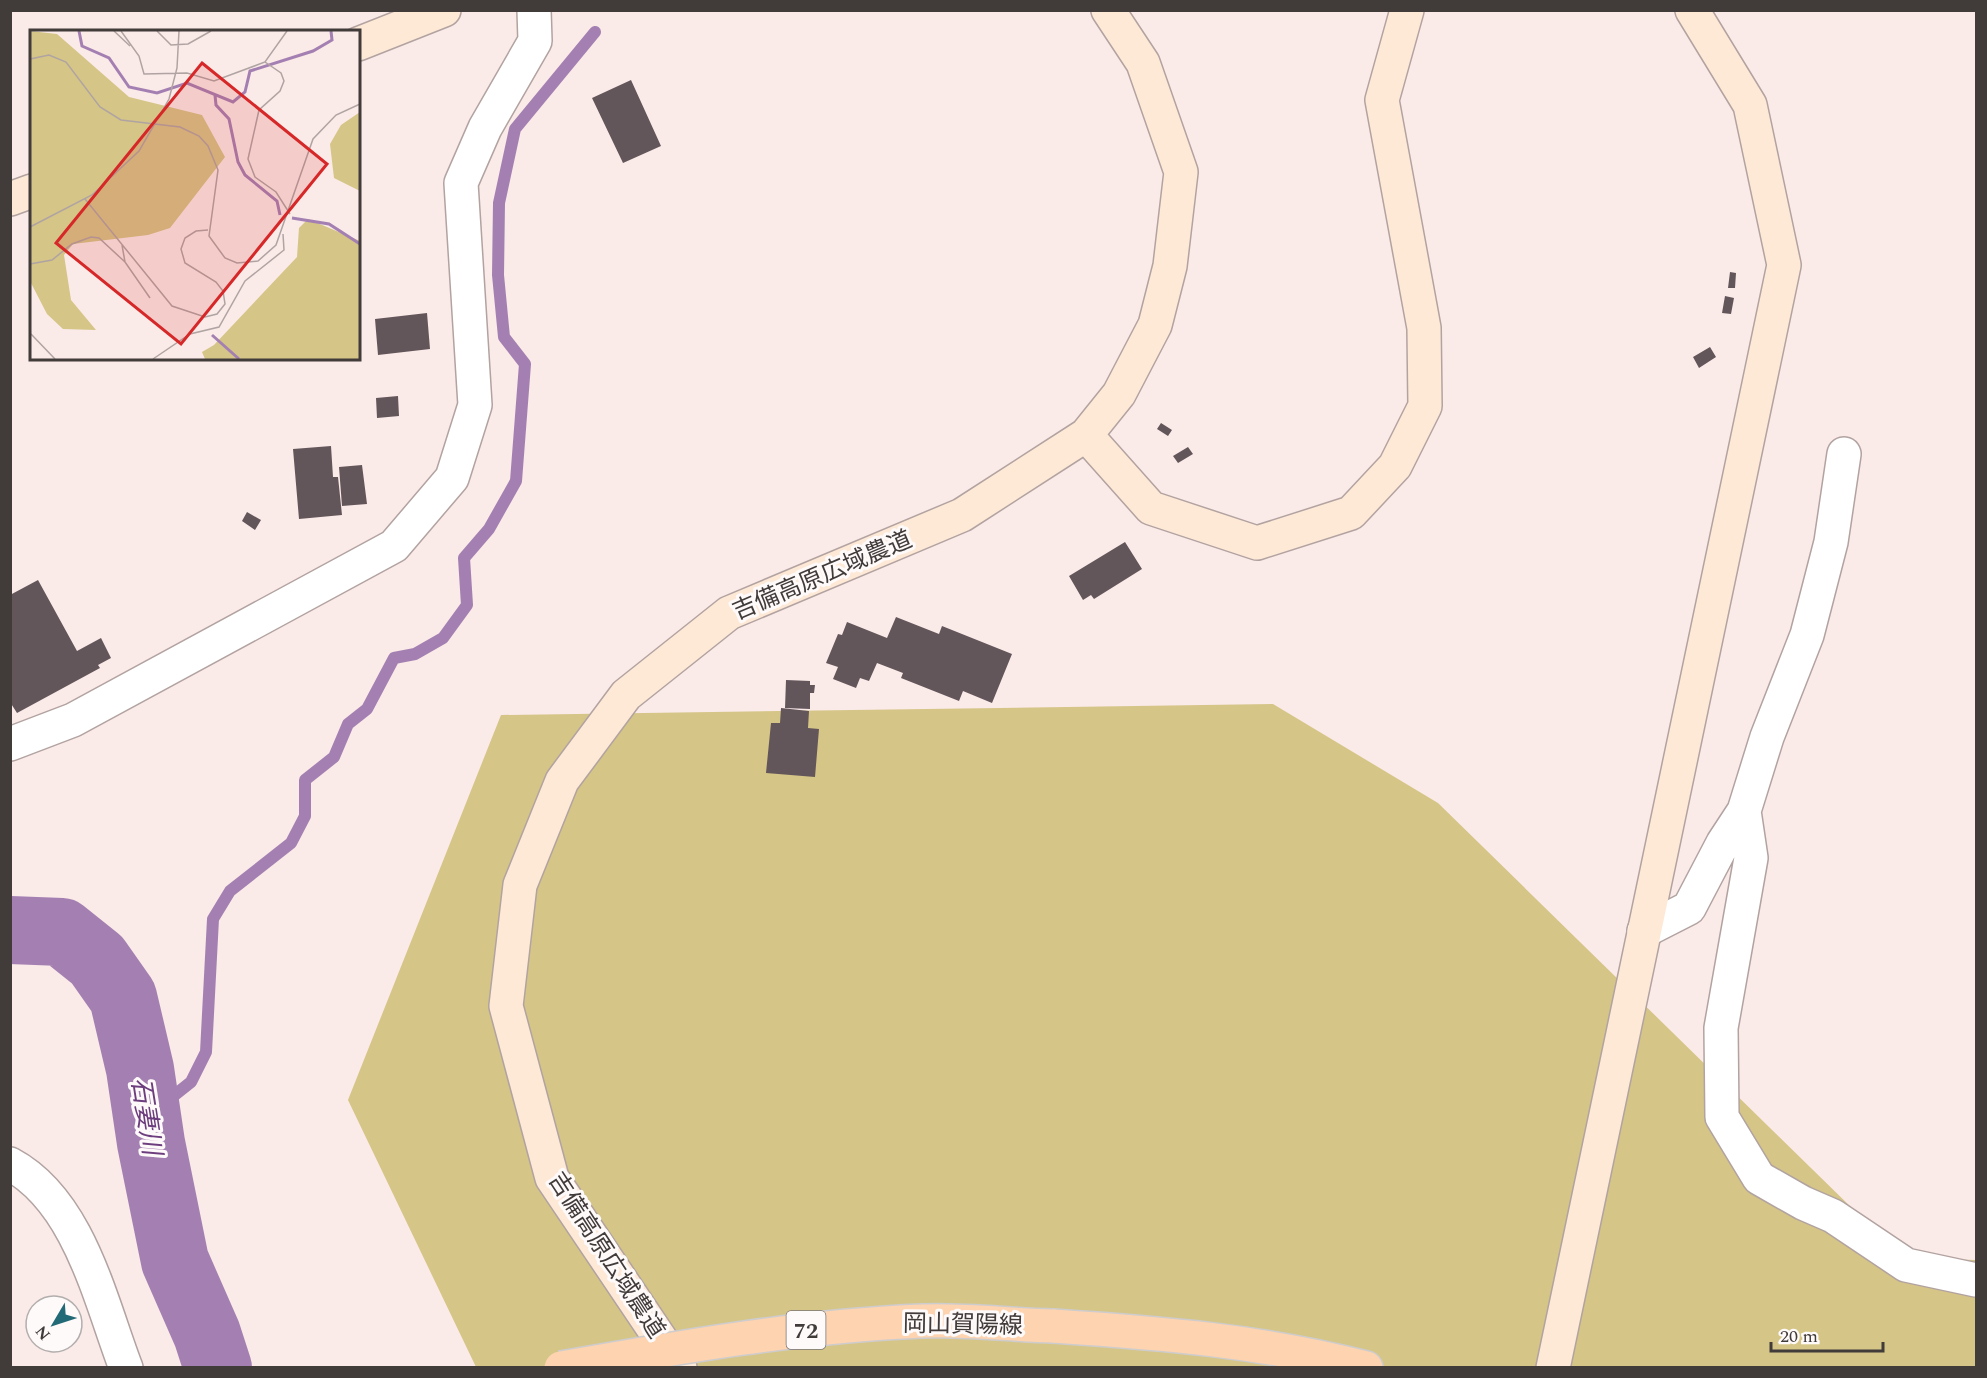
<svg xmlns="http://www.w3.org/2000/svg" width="1987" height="1378" font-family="Spectral,'Noto Sans JP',serif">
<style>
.green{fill:#d5c587}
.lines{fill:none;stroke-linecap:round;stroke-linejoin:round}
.stream{stroke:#a480b2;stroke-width:12}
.river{stroke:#a480b2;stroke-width:68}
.building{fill:#63565b}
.street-casing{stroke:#b2a3a1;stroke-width:36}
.secondary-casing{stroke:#b2a3a1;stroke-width:36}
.primary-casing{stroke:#cecccc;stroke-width:36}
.street{stroke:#fff;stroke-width:33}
.secondary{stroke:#fee9d7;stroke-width:33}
.primary{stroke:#fdd3b0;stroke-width:33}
.primary-bridge-casing{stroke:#cecccc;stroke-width:36;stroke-linecap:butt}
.primary-bridge{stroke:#fdd3b0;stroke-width:33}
.labels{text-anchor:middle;stroke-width:6;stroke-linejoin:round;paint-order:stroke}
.shield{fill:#fefafa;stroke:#7a7474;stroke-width:1.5}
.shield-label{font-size:22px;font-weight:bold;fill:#413b3a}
.street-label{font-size:24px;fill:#413b3a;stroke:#fefafa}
.water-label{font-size:26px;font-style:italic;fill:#6d3e7e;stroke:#fefafa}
.inset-river{fill:none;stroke:#a480b2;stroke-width:3}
.inset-road{fill:none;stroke:#b0a4a2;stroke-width:1.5}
.view{fill:#d62828;fill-opacity:0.15;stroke:#d62828;stroke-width:3}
.inset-edge{fill:none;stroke:#413b3a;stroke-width:3}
</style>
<rect width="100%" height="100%" fill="#faeae8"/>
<!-- green -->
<path class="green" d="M 1273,704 L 1438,803 L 1903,1258 L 1976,1260 L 1976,1367 L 476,1367 L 348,1100 L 501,715 Z"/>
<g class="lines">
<!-- stream -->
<path class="stream" d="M 147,1117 L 191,1082 L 206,1052 L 213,919 L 230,891 L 291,843 L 305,816 L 305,780 L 334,757 L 348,724 L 367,709 L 394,658 L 415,654 L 443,638 L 467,605 L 464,558 L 489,529 L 516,481 L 525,364 L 504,337 L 498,275 L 499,203 L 515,129 L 595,32"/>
<!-- river -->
<path class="river" d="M 10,930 L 62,932 L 97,960 L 123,997 L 140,1069 L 151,1143 L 175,1261 L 207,1334 L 218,1368"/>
</g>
<!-- building -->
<path class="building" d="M 631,80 L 661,146 L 623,163 L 592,98 Z
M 1730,272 L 1736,273 L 1735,288 L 1728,288 Z
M 1725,296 L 1734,298 L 1731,314 L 1722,313 Z
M 427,313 L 430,349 L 378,355 L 375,319 Z
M 1710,347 L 1716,357 L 1699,368 L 1693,357 Z
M 398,396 L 399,416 L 377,418 L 376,398 Z
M 1161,423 L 1172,430 L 1168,436 L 1157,429 Z
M 331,446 L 333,477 L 338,477 L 342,515 L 299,519 L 293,449 Z
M 1188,447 L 1193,454 L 1178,463 L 1173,456 Z
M 362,465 L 367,504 L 342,506 L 339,467 Z
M 247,512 L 261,520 L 255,530 L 242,521 Z
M 1125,542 L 1142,569 L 1094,599 L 1091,595 L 1083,600 L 1069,576 Z
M 38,580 L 77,651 L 101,638 L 111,658 L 98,665 L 100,668 L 17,713 L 10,702 L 10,595 Z
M 896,617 L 939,634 L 942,626 L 1012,654 L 992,703 L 963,691 L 959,701 L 901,678 L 903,673 L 877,663 L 869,681 L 860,678 L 856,688 L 833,679 L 838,667 L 826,663 L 838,634 L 842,635 L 847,622 L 887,638 Z
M 786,680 L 810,681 L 810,685 L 815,685 L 814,693 L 810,693 L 810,709 L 785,708 Z
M 781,708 L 809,711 L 808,728 L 819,729 L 815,777 L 766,773 L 771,723 L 780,723 Z"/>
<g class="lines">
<!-- street casing -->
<g class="street-casing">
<path id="street" d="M 10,744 L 73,720 L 394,546 L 452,478 L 475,405 L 461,183 L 485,128 L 535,41 L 534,10
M 1744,811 L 1767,737 L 1807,635 L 1831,542 L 1844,454
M 1644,931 L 1689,908 L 1723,843 L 1744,811 L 1751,858 L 1721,1028 L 1722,1117 L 1759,1178 L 1803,1203 L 1833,1216 L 1906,1265 L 1976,1280
M 10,1164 C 79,1201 100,1300 126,1368"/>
</g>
<!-- secondary casing -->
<g class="secondary-casing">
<path id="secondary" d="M 358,44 L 444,10
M 10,199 L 32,191
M 1086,435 L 1151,508 L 1257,543 L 1351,513 L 1395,466 L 1425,406 L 1424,328 L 1382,100 L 1407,10
M 680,1368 L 552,1178 L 506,1006 L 520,885 L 562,781 L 626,695 L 729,613 L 962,515 L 1086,435 L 1119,394 L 1155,325 L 1170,266 L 1181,172 L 1143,63 L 1108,10
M 1553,1368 L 1784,265 L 1750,105 L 1692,10"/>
</g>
<!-- primary casing -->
<g class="primary-casing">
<path id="primary" d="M 1053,1326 C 1159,1333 1263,1341 1366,1368"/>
</g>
<!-- street -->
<use href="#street" class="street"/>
<!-- secondary -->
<use href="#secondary" class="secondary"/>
<!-- primary -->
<use href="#primary" class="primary"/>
<!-- primary-bridge casing -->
<g class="primary-bridge-casing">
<path id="primary-bridge" d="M 561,1368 C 680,1347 800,1326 922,1321 C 965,1319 1010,1325 1053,1326"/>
</g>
<!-- primary-bridge -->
<use href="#primary-bridge" class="primary-bridge"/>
</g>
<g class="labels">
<!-- shield labels -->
<rect class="shield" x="786.5" y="1311" width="39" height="38" rx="4.5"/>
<g class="shield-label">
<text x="806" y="1338">72</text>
</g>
<!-- street labels -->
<g class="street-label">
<text transform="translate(822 575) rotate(-23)" y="8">吉備高原広域農道</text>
<text transform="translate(607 1255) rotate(57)" y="8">吉備高原広域農道</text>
<text transform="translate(963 1324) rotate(1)" y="8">岡山賀陽線</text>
</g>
<!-- water labels -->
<g class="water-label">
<text transform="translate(147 1116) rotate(81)" y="9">石妻川</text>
</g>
</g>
<!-- overview -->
<g transform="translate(30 30)">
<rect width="330" height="330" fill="#faeae8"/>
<path d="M 0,1 L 27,4 L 99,67 L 172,85 L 195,127 L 140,198 L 118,205 L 43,214 L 34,225 L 41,270 L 66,300 L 33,299 L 17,284 L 0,251 ZM 330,82 L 330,161 L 304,148 L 300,114 L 311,95 ZM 278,189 L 330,211 L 330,329 L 175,329 L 172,322 L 184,315 L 267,227 L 269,198 Z" fill="#d5c587"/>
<path class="inset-river" d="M 49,1 L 52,16 L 79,28 L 99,57 L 127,63 L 157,53 L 203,72 L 215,62 L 220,41 L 283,21 L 302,10 L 301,1M 185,65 L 186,75 L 199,89 L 208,132 L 215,145 L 247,171 L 250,185M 262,188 L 299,194 L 330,214M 182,305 L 209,329"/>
<path class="inset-road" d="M 84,1 L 100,16M 91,1 L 109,26 L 114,44 L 157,43 L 184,51 L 235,32 L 257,1M 127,1 L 141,15 L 158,14 L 181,1M 0,29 L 19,25 L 36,32 L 70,77 L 91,90 L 150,97 L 169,106 L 178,116 L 188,140 L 179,206 L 195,228 L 207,233 L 228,231 L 246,215 L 283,109 L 306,85 L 330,74M 235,32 L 251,43 L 254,51 L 250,61 L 229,80 L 218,129 L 225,147 L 246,162 L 260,184M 55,169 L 142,276 L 175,287 L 187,284 L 195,274 L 193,261 L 186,252 L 155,233 L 151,219 L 155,208 L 166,201 L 178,200M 0,197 L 62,165 L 109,121 L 139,69 L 147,38 L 149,1M 95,232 L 120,268M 0,234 L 22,230 L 42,214 L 61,207 L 69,208 L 95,232 L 92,215M 1,304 L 25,329M 123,329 L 160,304 L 189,297 L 215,251 L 254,220 L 253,204"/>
<path class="view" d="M 172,33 L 297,134 L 151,314 L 26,213 Z"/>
<rect width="330" height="330" class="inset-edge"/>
</g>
<!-- border -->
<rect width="1987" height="1378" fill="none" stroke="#413b3a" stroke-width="24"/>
<!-- north arrow -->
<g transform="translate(54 1324) rotate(231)"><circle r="28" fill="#fefafa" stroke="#b2aead" stroke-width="1.5"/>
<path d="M0-4.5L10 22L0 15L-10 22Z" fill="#236a77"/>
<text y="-9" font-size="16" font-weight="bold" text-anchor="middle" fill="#413b3a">N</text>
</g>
<!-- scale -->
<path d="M1771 1342v9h112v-9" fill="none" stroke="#413b3a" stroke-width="3"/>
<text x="1780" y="1342" font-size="18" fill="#413b3a" stroke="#fefafa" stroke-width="4.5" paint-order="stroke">20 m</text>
</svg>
